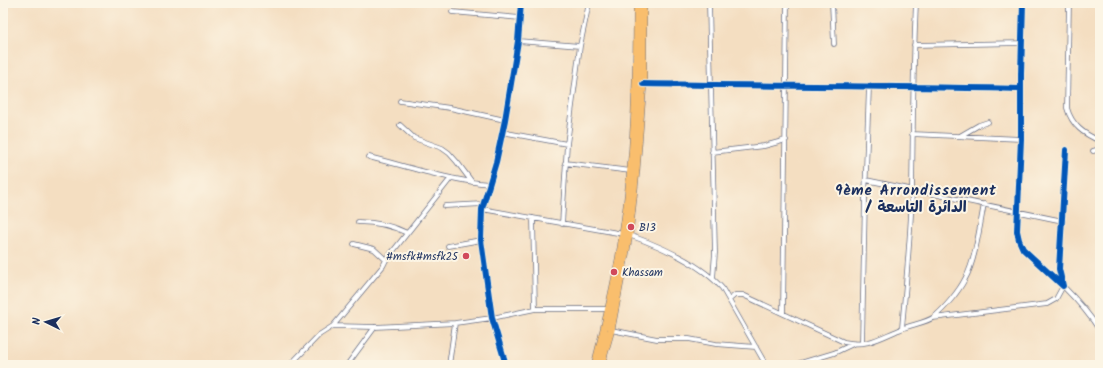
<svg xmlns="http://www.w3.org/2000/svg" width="1103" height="368" font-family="Kalam,'Playpen Sans Arabic',sans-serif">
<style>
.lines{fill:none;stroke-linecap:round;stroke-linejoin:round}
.street-casing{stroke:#676c81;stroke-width:5.5}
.highway-casing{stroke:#676c81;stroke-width:8}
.street{stroke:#fff;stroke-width:4}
.highway{stroke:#f9be6d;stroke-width:7}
.cycleway-casing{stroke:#fcf5e5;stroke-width:8}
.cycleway{stroke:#0057b8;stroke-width:6}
.poi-dot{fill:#d1495b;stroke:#fcf5e5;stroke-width:1.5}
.labels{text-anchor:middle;stroke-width:4;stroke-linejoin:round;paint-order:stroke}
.poi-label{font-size:11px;fill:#1b2f5e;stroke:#fcf5e5;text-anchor:start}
.district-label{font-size:15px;font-weight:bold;letter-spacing:1px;fill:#1b2f5e;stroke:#fcf5e5}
</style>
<rect width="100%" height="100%" fill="#fcf5e5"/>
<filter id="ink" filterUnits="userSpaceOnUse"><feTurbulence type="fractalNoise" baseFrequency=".025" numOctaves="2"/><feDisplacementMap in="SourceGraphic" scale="8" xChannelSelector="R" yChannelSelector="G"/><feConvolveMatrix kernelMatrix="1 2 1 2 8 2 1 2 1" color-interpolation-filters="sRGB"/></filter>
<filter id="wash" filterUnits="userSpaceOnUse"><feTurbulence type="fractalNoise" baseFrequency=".012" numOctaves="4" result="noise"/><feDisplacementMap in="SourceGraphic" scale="16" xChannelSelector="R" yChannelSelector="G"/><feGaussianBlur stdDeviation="0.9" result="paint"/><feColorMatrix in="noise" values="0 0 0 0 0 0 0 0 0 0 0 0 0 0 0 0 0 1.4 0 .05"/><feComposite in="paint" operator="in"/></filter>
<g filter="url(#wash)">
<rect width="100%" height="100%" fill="#f4dec1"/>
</g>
<g filter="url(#ink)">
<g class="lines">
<!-- street casing -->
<g class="street-casing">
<path id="street" d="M 709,3 L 715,253 L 713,278
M 832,3 L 834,44
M 1023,3 L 1021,74 L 1021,139 L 1017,231 L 1019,240 L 1023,249 L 1063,286 L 1059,269 L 1066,150
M 1069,3 L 1067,108 C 1072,126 1084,134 1100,141
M 452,12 L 520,18
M 518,41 L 580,46
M 914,45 L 1022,43
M 643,84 C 769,86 895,86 1021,89
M 400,101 L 450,108 L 505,120
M 400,125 L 414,138 L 442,148 L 449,153 L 457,162 L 472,182
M 502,132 L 567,144
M 912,134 L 1021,139
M 960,136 L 979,125 L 988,122
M 1093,151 L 1100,149
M 712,152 L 764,146 L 786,140
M 369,157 C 409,167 449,180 489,184
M 565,163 L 631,171
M 866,180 L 1063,221
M 445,206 L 483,204
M 482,209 L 629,235 C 660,246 700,263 722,288 L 766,365
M 533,218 L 535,309
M 358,222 C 375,222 391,225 407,233
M 562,224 L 567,144 L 580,46 L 589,3
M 354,244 L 374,249 L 386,260
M 448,246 L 481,240
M 729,300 L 735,295 L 743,295 L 844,342 C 867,347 879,338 899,330 C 909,325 926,323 934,317 C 945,308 959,291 965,279 C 975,262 980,225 984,204
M 783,313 L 787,3
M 933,318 L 1047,304 L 1056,299 L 1063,286 C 1077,300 1089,313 1100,331
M 333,326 L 383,266 L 386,260 L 451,178
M 902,328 C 906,282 911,235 912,189 C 913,127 913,65 916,3
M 611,330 L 657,339 L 689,339 L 716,344 L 756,347
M 862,343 L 865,197 L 869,87
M 290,365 L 319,335 L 333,326 L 375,327 L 455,323 L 492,318 L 535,309 L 609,309
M 347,365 L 375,327
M 449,365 L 455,323
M 506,365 L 492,318 L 481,240 L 482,209 L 496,162 L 505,120 L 518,41 L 521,3
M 794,365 L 834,353 L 853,344"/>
</g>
<!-- highway casing -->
<g class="highway-casing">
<path id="highway" d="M 595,365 C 606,322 617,278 623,234 C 635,157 637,80 637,3
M 601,365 L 611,330 L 629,235 L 636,171 L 643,84 L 643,3"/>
</g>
<!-- street -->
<use href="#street" class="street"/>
<!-- highway -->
<use href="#highway" class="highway"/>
<!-- cycleway casing -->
<g class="cycleway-casing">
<path id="cycleway" d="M 1023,3 L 1021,74 L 1021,139 L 1017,231 L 1019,240 L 1023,249 L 1063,286 L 1059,269 L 1066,150
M 643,84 C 769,86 895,86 1021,89
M 506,365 L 492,318 L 481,240 L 482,209 L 496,162 L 505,120 L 518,41 L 521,3"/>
</g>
<!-- cycleway -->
<use href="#cycleway" class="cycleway"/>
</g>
</g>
<!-- markers -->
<g class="poi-dot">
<circle cx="631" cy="227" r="4"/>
<circle cx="466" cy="256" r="4"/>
<circle cx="614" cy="272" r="4"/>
</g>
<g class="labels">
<!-- poi labels -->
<g class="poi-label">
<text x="639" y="231">B13</text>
<text x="458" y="260" text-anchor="end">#msfk#msfk25</text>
<text x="622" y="276">Khassam</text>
</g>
<!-- district labels -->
<g class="district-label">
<text x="916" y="195">9ème Arrondissement<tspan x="916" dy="17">/ الدائرة التاسعة</tspan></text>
</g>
</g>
<!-- margin -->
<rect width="1103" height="368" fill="none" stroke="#fcf5e5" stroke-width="16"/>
<!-- north arrow -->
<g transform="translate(46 322) rotate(275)" stroke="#fcf5e5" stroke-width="3" paint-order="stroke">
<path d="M0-3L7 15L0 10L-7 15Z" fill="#1b2f5e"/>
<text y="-6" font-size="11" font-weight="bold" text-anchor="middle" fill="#1b2f5e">N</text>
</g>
</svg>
